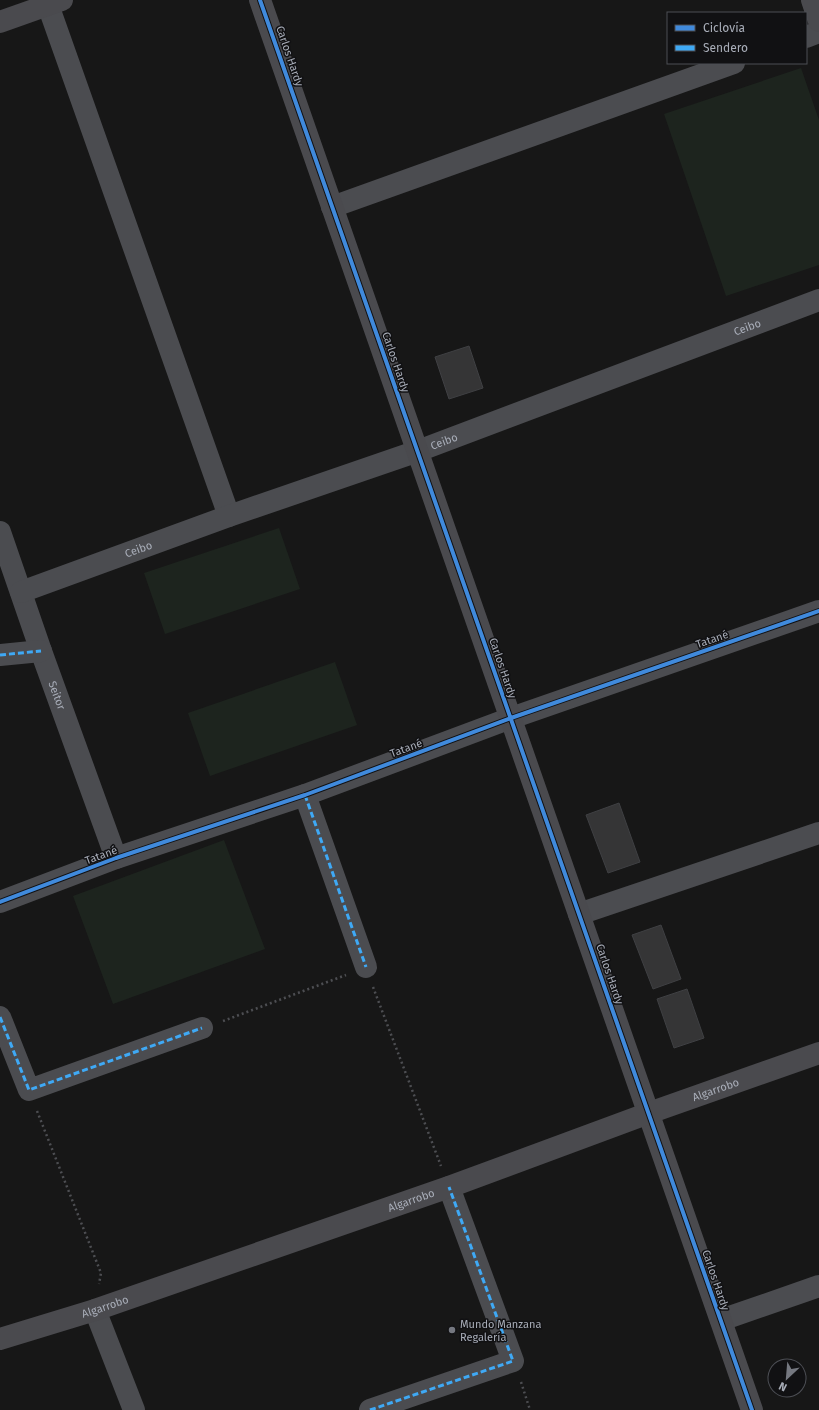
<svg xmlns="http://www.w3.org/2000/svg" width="819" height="1410" font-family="'Fira Sans',sans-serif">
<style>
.green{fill:#1d241e}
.building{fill:#353536;stroke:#3f4043}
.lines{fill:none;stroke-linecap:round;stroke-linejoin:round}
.path{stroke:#4d4e52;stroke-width:2.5;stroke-dasharray:2 3;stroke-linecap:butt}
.street{stroke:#4b4c50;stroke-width:22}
.secondary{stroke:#4a4a4e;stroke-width:22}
.quiet{stroke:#3fa9f5;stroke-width:3;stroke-dasharray:6 3;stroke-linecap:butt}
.cycleway-casing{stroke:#111113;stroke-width:6}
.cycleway{stroke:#408adc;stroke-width:4}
.poi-dot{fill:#757880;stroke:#111113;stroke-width:1.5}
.labels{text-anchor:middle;stroke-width:3;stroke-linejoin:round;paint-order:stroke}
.street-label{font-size:11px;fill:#a8adb8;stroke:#111113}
.poi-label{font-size:11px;fill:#a8adb8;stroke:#111113;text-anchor:start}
</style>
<rect width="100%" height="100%" fill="#171717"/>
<!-- green -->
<path class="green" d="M 801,68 L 819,120 L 819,265 L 726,296 L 664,114 Z
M 279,528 L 300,589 L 165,634 L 144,573 Z
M 335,662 L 357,725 L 210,776 L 188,713 Z
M 224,840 L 265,949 L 113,1004 L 73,896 Z"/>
<!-- building -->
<path class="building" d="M 469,346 L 483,388 L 449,399 L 435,357 Z
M 619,803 L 640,862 L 608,873 L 586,815 Z
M 661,925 L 681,979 L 653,989 L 632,935 Z
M 687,989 L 704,1038 L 674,1048 L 657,999 Z"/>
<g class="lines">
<!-- path -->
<path class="path" d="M 373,987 L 441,1166
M 223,1021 L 346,975
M 37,1111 L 101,1273 L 99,1284
M 521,1382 L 530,1410"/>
<!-- street -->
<g class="street">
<path d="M 48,5 L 229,516"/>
<path d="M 806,37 L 819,32"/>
<path d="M 332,207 L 734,63"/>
<path id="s1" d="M 0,532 L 41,651 L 116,858"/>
<path id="s2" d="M 21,592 L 229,516 L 418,451 L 819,300"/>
<path d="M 0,655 L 41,651"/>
<path d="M 305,795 L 366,967"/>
<path d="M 0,902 L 116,858 L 305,795 L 511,718 L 819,611"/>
<path d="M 579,914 L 819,833"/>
<path d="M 0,1017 L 29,1090 L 202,1028"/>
<path d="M 95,1310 L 134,1410"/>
<path d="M 721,1320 L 819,1286"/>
<path d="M 370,1410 L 513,1361 L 449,1187"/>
</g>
<!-- secondary -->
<g class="secondary">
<path d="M 260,0 L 752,1410"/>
<path d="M 812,0 L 819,21"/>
<path d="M 0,22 L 62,0"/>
<path id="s3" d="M 0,1339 L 95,1310 L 449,1187 L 649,1113 L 819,1053"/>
</g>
<!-- quiet -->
<path class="quiet" d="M 0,655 L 41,651
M 305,795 L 366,967
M 0,1017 L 29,1090 L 202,1028
M 370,1410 L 513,1361 L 449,1187"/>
<!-- cycleway casing -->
<g class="cycleway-casing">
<path id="cycleway" d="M 260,0 L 752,1410
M 0,902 L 116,858 L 305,795 L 511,718 L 819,611"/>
</g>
<!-- cycleway -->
<use href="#cycleway" class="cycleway"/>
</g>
<!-- markers -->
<circle class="poi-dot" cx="452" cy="1330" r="4"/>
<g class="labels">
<!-- street labels -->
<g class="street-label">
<text transform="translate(290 56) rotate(71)" y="4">Carlos Hardy</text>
<text dy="4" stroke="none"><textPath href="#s2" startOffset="773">Ceibo</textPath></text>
<text transform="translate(396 362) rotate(71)" y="4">Carlos Hardy</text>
<text dy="4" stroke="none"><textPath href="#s2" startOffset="449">Ceibo</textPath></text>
<text dy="4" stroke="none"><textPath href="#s2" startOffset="125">Ceibo</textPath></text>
<text transform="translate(712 639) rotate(-19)" y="4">Tatané</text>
<text transform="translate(503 668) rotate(71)" y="4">Carlos Hardy</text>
<text dy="4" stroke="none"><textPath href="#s1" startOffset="173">Seitor</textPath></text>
<text transform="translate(406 748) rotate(-20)" y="4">Tatané</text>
<text transform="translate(101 855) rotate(-20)" y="4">Tatané</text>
<text transform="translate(610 974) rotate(71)" y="4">Carlos Hardy</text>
<text dy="4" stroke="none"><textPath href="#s3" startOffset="758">Algarrobo</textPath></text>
<text dy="4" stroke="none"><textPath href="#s3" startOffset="434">Algarrobo</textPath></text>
<text transform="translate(716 1280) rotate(71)" y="4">Carlos Hardy</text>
<text dy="4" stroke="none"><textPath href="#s3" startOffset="110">Algarrobo</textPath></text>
</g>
<!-- poi labels -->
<g class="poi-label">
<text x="460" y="1328">Mundo Manzana<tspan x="460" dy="13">Regalería</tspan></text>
</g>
</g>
<!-- legend -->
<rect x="667" y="12" width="140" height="52" fill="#111113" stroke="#4d4f55"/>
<rect x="675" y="25" width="20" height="6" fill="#408adc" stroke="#4d4f55"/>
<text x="703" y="32" font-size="12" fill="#a8adb8">Ciclovía</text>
<rect x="675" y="45" width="20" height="6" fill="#3fa9f5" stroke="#4d4f55"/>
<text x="703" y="52" font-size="12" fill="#a8adb8">Sendero</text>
<!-- north arrow -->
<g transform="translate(787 1378) rotate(206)"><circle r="19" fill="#111113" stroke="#4d4f55"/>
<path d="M0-3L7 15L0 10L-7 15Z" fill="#757880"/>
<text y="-6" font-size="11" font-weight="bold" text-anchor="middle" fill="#a8adb8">N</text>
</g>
</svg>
